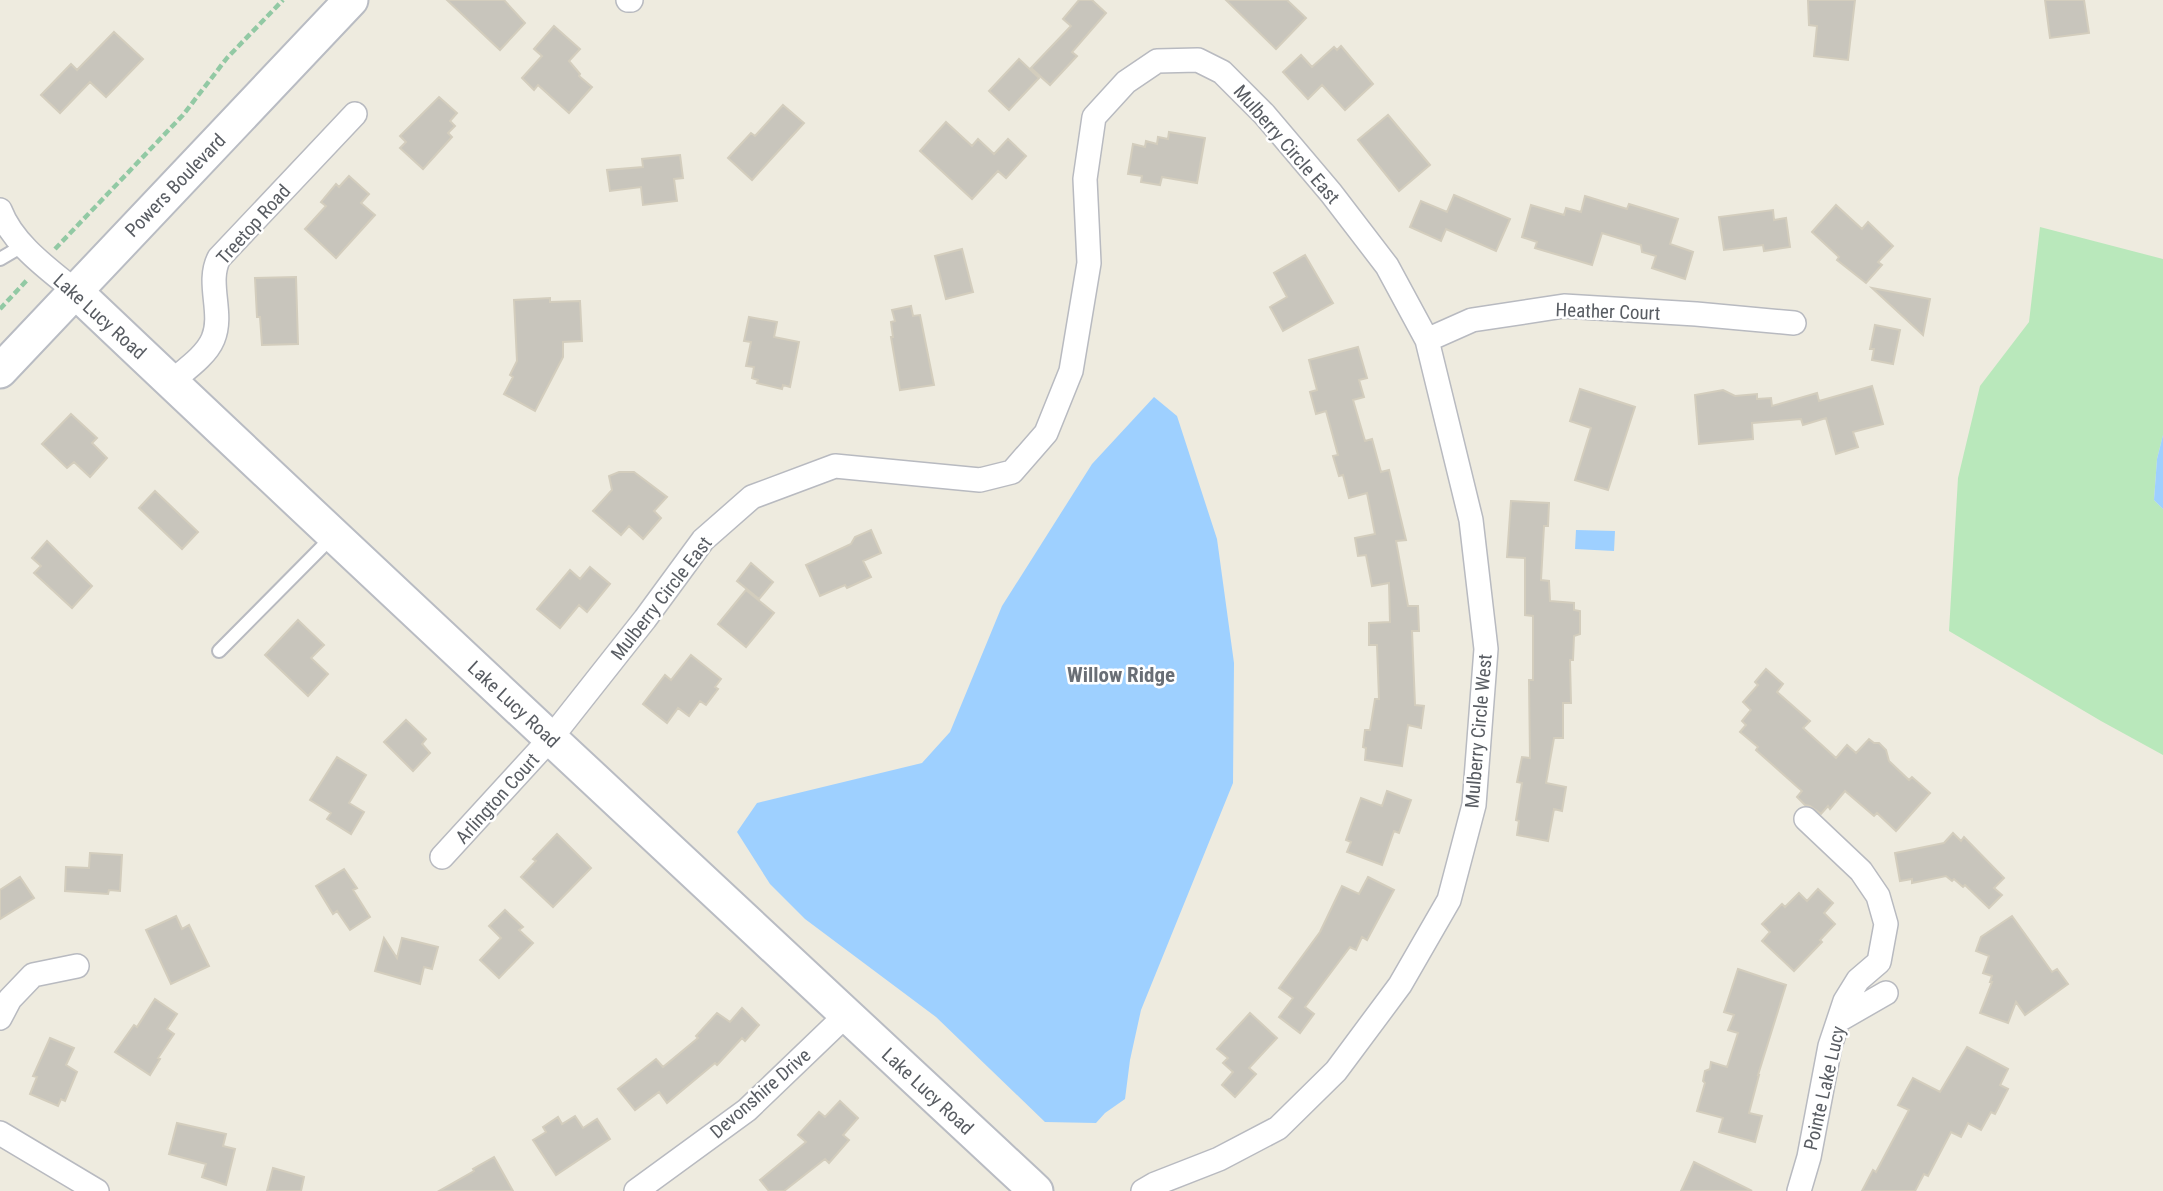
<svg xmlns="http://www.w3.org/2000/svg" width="2163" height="1191" font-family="'Roboto Condensed',sans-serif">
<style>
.green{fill:#b9e8bb}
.water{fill:#9ed0ff}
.building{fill:#c8c5bc;stroke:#d3cdbd;stroke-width:2}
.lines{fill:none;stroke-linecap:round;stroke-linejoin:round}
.lane-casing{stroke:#b8bac0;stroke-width:16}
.street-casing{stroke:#b8bac0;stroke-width:26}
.secondary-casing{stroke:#b9bcc3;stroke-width:37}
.path{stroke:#92c9a4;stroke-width:4.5;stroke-dasharray:7 3.5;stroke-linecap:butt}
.lane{stroke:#fff;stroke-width:12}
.street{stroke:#fff;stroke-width:23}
.secondary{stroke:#fff;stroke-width:33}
.labels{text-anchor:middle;stroke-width:5;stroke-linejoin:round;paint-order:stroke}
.street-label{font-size:19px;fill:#585c62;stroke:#fff}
.neighbourhood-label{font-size:21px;font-weight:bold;fill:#696e75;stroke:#fff}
</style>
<rect width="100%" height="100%" fill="#eeebdf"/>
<!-- green -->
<path class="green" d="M 2040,227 L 2163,259 L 2163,435 L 2157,459 L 2154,500 L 2163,509 L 2163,755 L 2101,721 L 1949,631 L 1958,478 L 1980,386 L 2029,322 Z"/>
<!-- water -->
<path class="water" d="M 1154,397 L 1177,416 L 1217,539 L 1234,663 L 1233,783 L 1141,1010 L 1130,1060 L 1125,1099 L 1105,1113 L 1096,1123 L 1045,1122 L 936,1017 L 805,919 L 770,884 L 737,832 L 757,803 L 922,763 L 950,732 L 1002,606 L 1092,464 Z
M 2163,435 L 2163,509 L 2154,500 L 2157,459 Z
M 1576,530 L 1615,531 L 1614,551 L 1575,549 Z"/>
<!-- building -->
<path class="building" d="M 447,0 L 504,0 L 525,23 L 500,50 Z
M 1079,0 L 1092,0 L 1106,13 L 1072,52 L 1077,56 L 1050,85 L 1031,68 L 1071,26 L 1063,19 Z
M 1226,0 L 1287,0 L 1306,18 L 1276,49 Z
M 1808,0 L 1855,0 L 1848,60 L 1814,56 L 1817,26 L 1809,25 Z
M 2045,0 L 2084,0 L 2089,33 L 2050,38 Z
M 554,26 L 580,49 L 569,61 L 580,74 L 579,76 L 592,87 L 569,113 L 538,85 L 534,90 L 522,78 L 542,56 L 534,49 Z
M 114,32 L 143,59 L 106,97 L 90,82 L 60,113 L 41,95 L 71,64 L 77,70 Z
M 1341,46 L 1373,84 L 1345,110 L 1322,85 L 1308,99 L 1283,72 L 1301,55 L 1312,67 L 1334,47 L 1337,50 Z
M 1019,59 L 1039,78 L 1009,110 L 989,91 Z
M 439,97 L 457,113 L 450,121 L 455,126 L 448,133 L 452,137 L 423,169 L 400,148 L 406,142 L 400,136 Z
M 783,105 L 804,123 L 752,180 L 728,158 L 751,133 L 755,136 Z
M 1388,115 L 1430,165 L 1399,191 L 1358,140 Z
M 946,122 L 972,146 L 978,139 L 994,154 L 1008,139 L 1026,156 L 1006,178 L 998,171 L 972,199 L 920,151 Z
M 1169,132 L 1205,138 L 1197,183 L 1162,177 L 1160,185 L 1141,182 L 1142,176 L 1128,174 L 1133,144 L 1145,147 L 1146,141 L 1157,144 L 1158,137 L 1168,139 Z
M 680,155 L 683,178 L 674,179 L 677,201 L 643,205 L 641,187 L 610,191 L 607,170 L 643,167 L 642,159 Z
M 349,176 L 369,194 L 361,203 L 375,215 L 336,258 L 305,229 L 326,206 L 321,202 L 336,184 L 339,187 Z
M 1454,195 L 1510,219 L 1496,251 L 1446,229 L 1441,241 L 1410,227 L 1421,201 L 1447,212 Z
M 1585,196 L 1627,209 L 1629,204 L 1678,219 L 1670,244 L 1693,252 L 1685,279 L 1652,268 L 1656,256 L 1642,252 L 1641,245 L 1602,233 L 1592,265 L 1535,248 L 1537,242 L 1522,237 L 1531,205 L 1564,215 L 1566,208 L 1581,212 Z
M 1836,205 L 1862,229 L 1868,222 L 1893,246 L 1878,262 L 1882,265 L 1866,283 L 1837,260 L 1839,257 L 1812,232 Z
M 1773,210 L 1774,220 L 1786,218 L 1790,247 L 1764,251 L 1763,245 L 1724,250 L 1719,217 Z
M 962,249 L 973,292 L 946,299 L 935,256 Z
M 1305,255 L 1333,303 L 1283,331 L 1270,307 L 1287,297 L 1274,273 Z
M 296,277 L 298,344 L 262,345 L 260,317 L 257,317 L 255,278 Z
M 1872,288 L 1930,299 L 1923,335 Z
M 550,298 L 550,302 L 580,301 L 582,341 L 563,342 L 563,357 L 535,411 L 504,394 L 513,377 L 510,375 L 517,361 L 514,300 Z
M 911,306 L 913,316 L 920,315 L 934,385 L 900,390 L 891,337 L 893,337 L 891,322 L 895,321 L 892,310 Z
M 749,317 L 777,322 L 774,337 L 799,342 L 790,387 L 783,385 L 782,389 L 757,383 L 758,380 L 752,378 L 754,367 L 746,366 L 751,342 L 744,341 Z
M 1875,325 L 1900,330 L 1893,364 L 1872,360 L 1874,349 L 1870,349 Z
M 1358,347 L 1367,378 L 1359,380 L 1364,397 L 1353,400 L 1365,441 L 1372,439 L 1381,472 L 1389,470 L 1406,540 L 1396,541 L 1408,606 L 1418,606 L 1419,631 L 1412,631 L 1415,705 L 1424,706 L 1421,728 L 1408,725 L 1402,766 L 1365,760 L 1366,748 L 1363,747 L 1365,730 L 1370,730 L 1375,699 L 1379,699 L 1377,645 L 1369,645 L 1369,623 L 1390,622 L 1389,583 L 1372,586 L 1366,555 L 1358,556 L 1355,538 L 1375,534 L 1367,493 L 1349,498 L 1343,475 L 1339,476 L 1333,456 L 1338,455 L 1326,411 L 1316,414 L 1310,392 L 1317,390 L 1309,360 Z
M 1872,386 L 1883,424 L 1853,432 L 1858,447 L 1836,454 L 1826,418 L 1803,425 L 1801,419 L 1752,423 L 1753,439 L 1699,444 L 1695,395 L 1723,390 L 1735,396 L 1757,394 L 1757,399 L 1771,398 L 1772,406 L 1817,393 L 1819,401 Z
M 1580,389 L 1635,407 L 1608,490 L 1575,480 L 1591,428 L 1570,421 Z
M 71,414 L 97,438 L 92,443 L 107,458 L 90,477 L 74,462 L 67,468 L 42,444 Z
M 619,472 L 634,472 L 667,497 L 654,511 L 661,518 L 643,539 L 629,526 L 621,535 L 593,511 L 612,490 L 609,476 Z
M 155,491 L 198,532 L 182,549 L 139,508 Z
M 1511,501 L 1549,503 L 1548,526 L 1544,526 L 1541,580 L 1549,581 L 1550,601 L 1574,603 L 1574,610 L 1580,611 L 1580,634 L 1574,636 L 1573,660 L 1570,660 L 1571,703 L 1563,703 L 1563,738 L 1554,738 L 1546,783 L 1566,787 L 1562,811 L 1554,809 L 1548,841 L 1517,835 L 1519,821 L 1516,820 L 1522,783 L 1517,782 L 1522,757 L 1530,758 L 1529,680 L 1533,680 L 1533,616 L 1525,615 L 1525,558 L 1507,557 Z
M 871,530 L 881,553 L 863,561 L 871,577 L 847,588 L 845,585 L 820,596 L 806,565 L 851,544 L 855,537 Z
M 47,541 L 92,586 L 72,608 L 34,573 L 41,566 L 32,558 Z
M 751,563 L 773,582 L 759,599 L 737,581 Z
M 590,567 L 610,584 L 587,612 L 579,605 L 560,628 L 537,609 L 570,570 L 580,579 Z
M 746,590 L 774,613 L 746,647 L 718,624 Z
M 298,620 L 324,645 L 311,658 L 328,674 L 308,696 L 265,655 Z
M 691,655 L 721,679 L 715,687 L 718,689 L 706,705 L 700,701 L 689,716 L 678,708 L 667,723 L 643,704 L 665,675 L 671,680 Z
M 1766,669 L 1783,684 L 1777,692 L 1810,721 L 1803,728 L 1836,758 L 1847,745 L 1856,753 L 1869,739 L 1874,743 L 1879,743 L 1886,750 L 1889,761 L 1909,780 L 1912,777 L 1930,793 L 1896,831 L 1877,813 L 1874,816 L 1845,791 L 1830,809 L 1828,806 L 1821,814 L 1810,806 L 1805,805 L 1797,797 L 1802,791 L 1756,750 L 1758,747 L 1740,732 L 1746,725 L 1742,721 L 1751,710 L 1743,702 L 1758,685 L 1755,682 Z
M 406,720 L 426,739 L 422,744 L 430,753 L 413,771 L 384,742 Z
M 337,757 L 366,775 L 349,803 L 364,812 L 351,834 L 327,819 L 331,813 L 310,800 Z
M 1387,791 L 1411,800 L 1399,833 L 1394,831 L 1382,865 L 1347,852 L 1351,842 L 1346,840 L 1361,798 L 1382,806 Z
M 1953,833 L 1961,841 L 1964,837 L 2004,878 L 1994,888 L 2002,895 L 1989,908 L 1965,885 L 1963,887 L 1954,879 L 1952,881 L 1946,876 L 1912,883 L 1912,879 L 1900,881 L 1895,853 L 1944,843 Z
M 557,834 L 591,868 L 553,907 L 521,877 L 536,861 L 533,859 Z
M 90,853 L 122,855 L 120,891 L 109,890 L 108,894 L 65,891 L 66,867 L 89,868 Z
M 344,869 L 357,888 L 353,890 L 370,917 L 350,930 L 337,911 L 333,914 L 316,886 Z
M 20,877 L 34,898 L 0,919 L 0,890 Z
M 1368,877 L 1394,890 L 1367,940 L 1362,937 L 1356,950 L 1350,947 L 1305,1007 L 1314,1014 L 1300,1033 L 1279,1017 L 1293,998 L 1279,988 L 1320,932 L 1342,886 L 1359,894 Z
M 1818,889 L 1833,903 L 1824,913 L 1835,924 L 1820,940 L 1822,942 L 1794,971 L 1762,941 L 1770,932 L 1762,924 L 1782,904 L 1785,907 L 1799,893 L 1807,901 Z
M 505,910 L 523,927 L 519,930 L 533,943 L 499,978 L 480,960 L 501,938 L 489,926 Z
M 176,916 L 182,929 L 189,925 L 209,966 L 171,984 L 146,930 Z
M 2012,916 L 2052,972 L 2057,969 L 2068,984 L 2025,1015 L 2016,1002 L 2008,1023 L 1980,1013 L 1992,982 L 1990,982 L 1992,976 L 1983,973 L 1989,956 L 1976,951 L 1981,937 Z
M 384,938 L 397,958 L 402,938 L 438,947 L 432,969 L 424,967 L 420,984 L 375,971 Z
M 1738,969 L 1786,985 L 1758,1075 L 1759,1075 L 1749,1113 L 1762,1116 L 1755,1142 L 1719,1132 L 1723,1118 L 1697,1111 L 1705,1083 L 1703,1081 L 1705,1071 L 1710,1069 L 1711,1062 L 1727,1067 L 1738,1033 L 1728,1030 L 1734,1015 L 1724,1012 Z
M 155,999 L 177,1014 L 167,1029 L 174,1034 L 158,1058 L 160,1059 L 150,1075 L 115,1052 L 134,1025 L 137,1027 Z
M 742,1008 L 759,1025 L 745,1041 L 742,1038 L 717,1065 L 715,1063 L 667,1103 L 659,1092 L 635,1110 L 618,1089 L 656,1059 L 663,1067 L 698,1038 L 696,1036 L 717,1013 L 730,1022 Z
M 1250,1013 L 1277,1038 L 1249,1068 L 1256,1074 L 1235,1097 L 1222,1085 L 1233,1072 L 1223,1063 L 1228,1058 L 1217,1049 Z
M 50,1038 L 74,1048 L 66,1065 L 77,1072 L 65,1101 L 61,1099 L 58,1106 L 30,1094 L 37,1077 L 33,1076 Z
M 1967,1047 L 2008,1069 L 2000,1085 L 2008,1089 L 1995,1114 L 1991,1112 L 1981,1130 L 1968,1123 L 1961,1137 L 1951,1132 L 1928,1176 L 1924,1174 L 1915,1191 L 1862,1191 L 1873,1170 L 1876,1172 L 1909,1110 L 1898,1105 L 1913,1078 L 1940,1092 Z
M 840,1101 L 858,1118 L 843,1135 L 849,1140 L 829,1163 L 825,1159 L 784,1191 L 769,1191 L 760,1180 L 806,1142 L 798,1135 L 819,1112 L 825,1117 Z
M 575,1116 L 583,1128 L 597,1119 L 610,1139 L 556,1175 L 533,1140 L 546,1132 L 543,1127 L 558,1117 L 562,1124 Z
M 177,1123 L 226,1134 L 223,1146 L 235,1149 L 226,1185 L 202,1177 L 206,1164 L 169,1154 Z
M 494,1157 L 513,1191 L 439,1191 L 474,1171 L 473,1169 Z
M 1694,1162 L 1752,1191 L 1681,1191 Z
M 273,1168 L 304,1177 L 301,1191 L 267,1191 Z"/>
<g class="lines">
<!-- lane casing -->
<g class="lane-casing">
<path id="lane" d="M 0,259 L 24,245
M 219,651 L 332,537"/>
</g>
<!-- street casing -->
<g class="street-casing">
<path id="street" d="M 628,0 L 631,0
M 0,210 C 13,244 47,268 74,290
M 1427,340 L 1472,320 L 1564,306 L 1696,314 L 1794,323
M 171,382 C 185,370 206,356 213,339 C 224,313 206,283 219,258 L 355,114
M 442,857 L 551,738 L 645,619 L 703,540 L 752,497 L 835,466 L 980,480 L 1012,472 L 1046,433 L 1071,371 L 1089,263 L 1085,179 L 1094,117 L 1126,82 L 1157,61 L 1198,60 L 1222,72 L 1264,114 L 1331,193 L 1387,266 L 1427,340 L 1471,520 L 1486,649 L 1474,805 L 1449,900 L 1400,985 L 1336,1071 L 1278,1128 L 1219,1159 L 1155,1184 L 1143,1191
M 0,1018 L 10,999 L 33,975 L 77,966
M 1839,1020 L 1886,993
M 0,1133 L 97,1191
M 636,1191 L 747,1110 L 846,1015
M 1799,1191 L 1809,1157 L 1830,1046 L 1845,1001 L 1858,980 L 1879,962 L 1886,924 L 1878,896 L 1861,871 L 1806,819"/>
</g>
<!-- secondary casing -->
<g class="secondary-casing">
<path id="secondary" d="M 74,290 C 393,593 715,892 1036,1191
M 0,371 L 351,0"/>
</g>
<!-- path -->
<path class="path" d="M 55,249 L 183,115 L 227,58 L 283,0
M 0,309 L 28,279"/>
<!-- lane -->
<use href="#lane" class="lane"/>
<!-- street -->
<use href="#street" class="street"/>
<!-- secondary -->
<use href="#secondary" class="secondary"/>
</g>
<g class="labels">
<!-- street labels -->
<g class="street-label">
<text transform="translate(1287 144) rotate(49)" y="7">Mulberry Circle East</text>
<text transform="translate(175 185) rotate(-46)" y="7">Powers Boulevard</text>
<text transform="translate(253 224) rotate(-48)" y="7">Treetop Road</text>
<text transform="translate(1608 311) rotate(2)" y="7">Heather Court</text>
<text transform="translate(100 316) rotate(42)" y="7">Lake Lucy Road</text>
<text transform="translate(661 598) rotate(-52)" y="7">Mulberry Circle East</text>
<text transform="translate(514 704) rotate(43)" y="7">Lake Lucy Road</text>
<text transform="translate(1478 731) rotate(-85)" y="7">Mulberry Circle West</text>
<text transform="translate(497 798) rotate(-48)" y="7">Arlington Court</text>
<text transform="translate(1824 1088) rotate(-77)" y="7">Pointe Lake Lucy</text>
<text transform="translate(928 1091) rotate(43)" y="7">Lake Lucy Road</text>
<text transform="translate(760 1093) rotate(-41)" y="7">Devonshire Drive</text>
</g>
<!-- neighbourhood labels -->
<g class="neighbourhood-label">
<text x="1121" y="682">Willow Ridge</text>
</g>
</g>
</svg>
